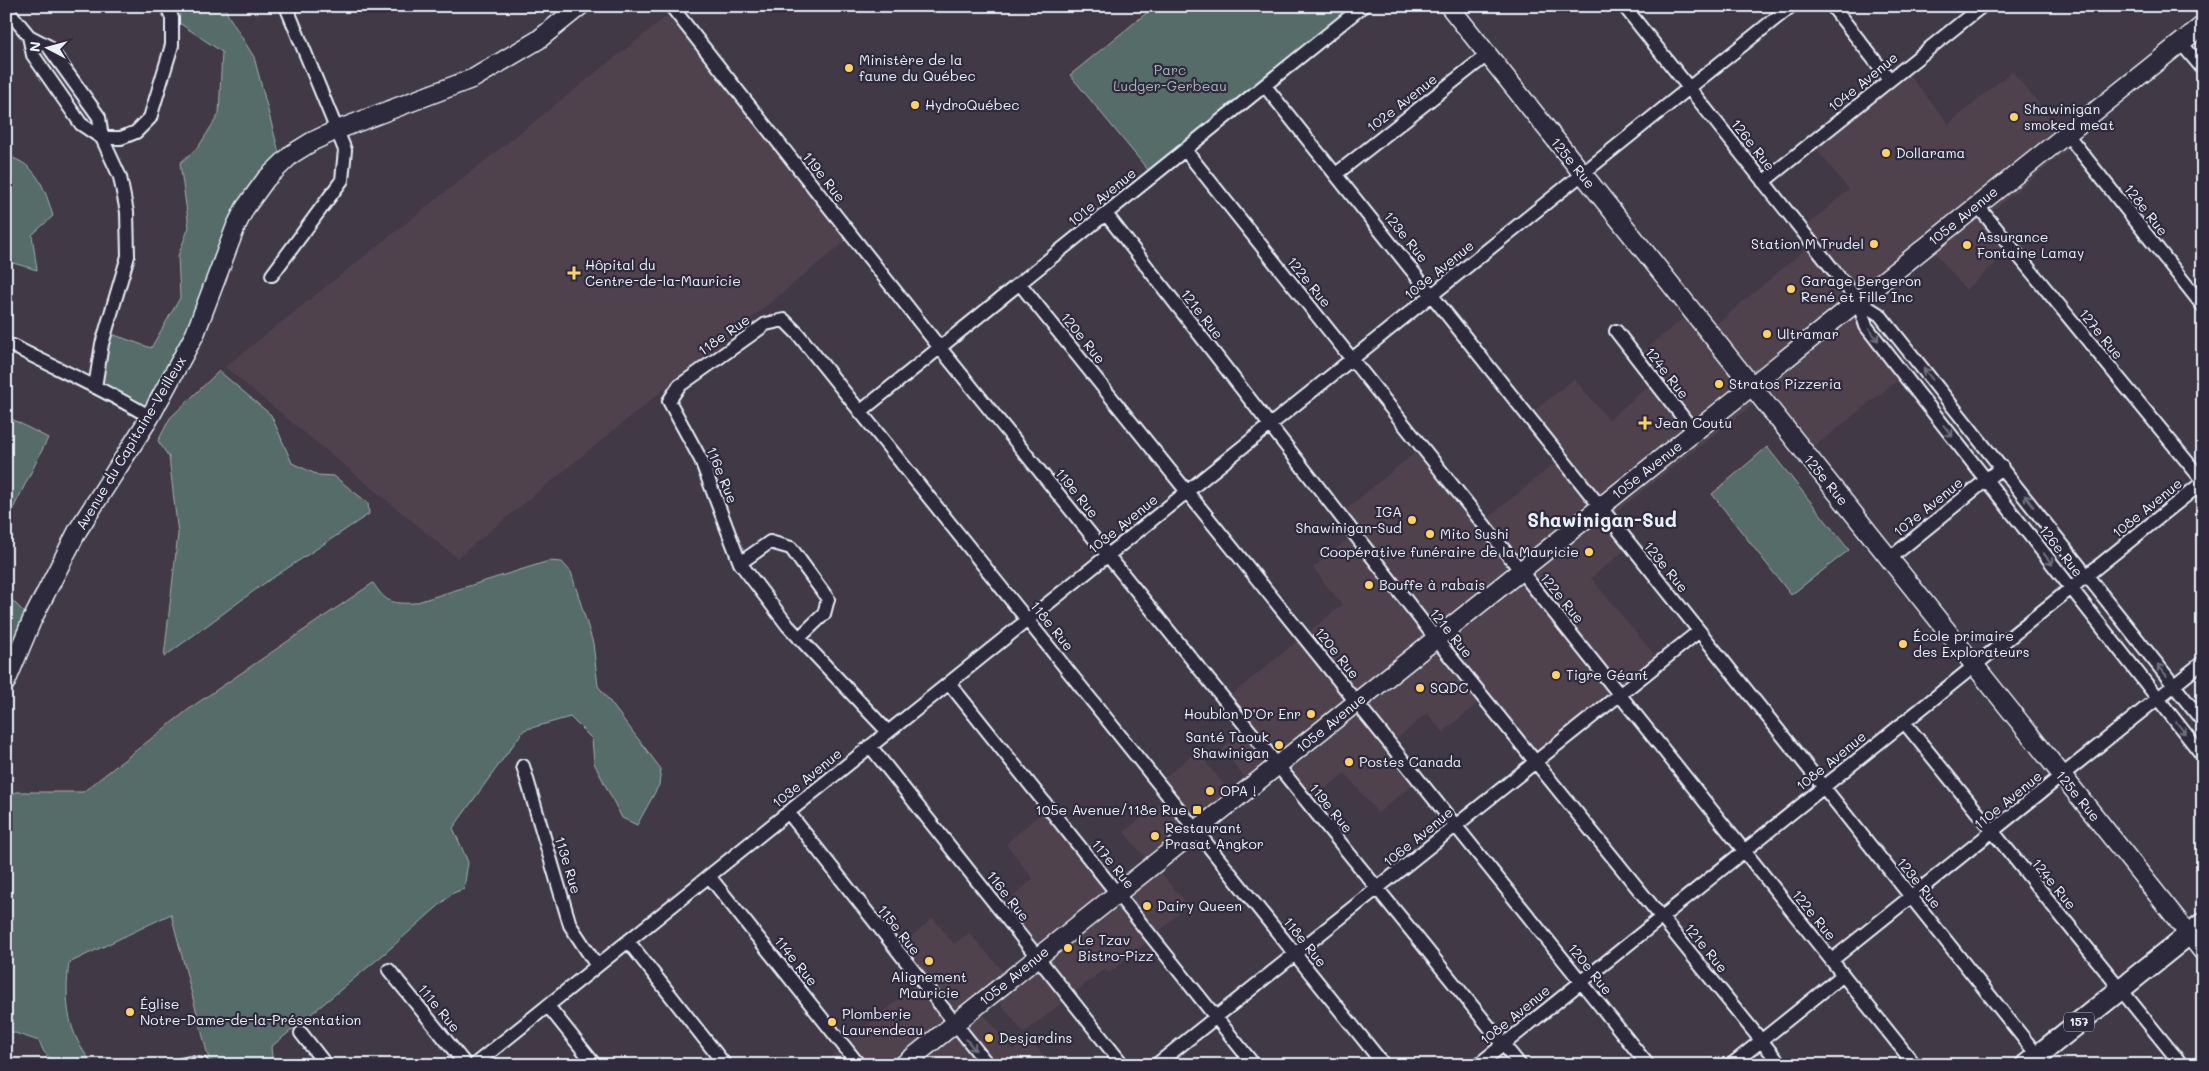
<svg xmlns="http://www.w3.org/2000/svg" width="2209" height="1071" font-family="Mali,sans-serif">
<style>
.built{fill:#50434d}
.green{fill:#566c67;stroke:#9faeb0}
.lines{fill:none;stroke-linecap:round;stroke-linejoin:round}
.street-casing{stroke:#e8f1f8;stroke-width:16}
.secondary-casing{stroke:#e8f1f8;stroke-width:21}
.primary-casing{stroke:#e8f1f8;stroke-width:24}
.street{stroke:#2f2a3d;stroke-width:12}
.secondary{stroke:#2f2a3d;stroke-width:18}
.primary{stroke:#2f2a3d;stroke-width:20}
.oneway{stroke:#70707e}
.poi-dot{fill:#ffd166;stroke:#2f2a3d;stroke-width:2}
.labels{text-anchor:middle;stroke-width:4.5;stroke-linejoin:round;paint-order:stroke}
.shield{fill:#2f2a3d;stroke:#b0b5c0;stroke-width:1}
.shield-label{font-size:12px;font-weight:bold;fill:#e8f1f8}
.poi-label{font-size:14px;fill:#e8f1f8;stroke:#2f2a3d;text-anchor:start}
.park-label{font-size:14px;fill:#a6b5b7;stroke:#2f2a3d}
.street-label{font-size:14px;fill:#e8f1f8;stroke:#2f2a3d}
.district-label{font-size:19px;font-weight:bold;fill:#e8f1f8;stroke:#2f2a3d}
</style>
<rect width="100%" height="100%" fill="#423946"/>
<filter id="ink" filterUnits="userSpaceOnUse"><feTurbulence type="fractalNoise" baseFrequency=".02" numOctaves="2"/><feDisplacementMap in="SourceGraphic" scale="10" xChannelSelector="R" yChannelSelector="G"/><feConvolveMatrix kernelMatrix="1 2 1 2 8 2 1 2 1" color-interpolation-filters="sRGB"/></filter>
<g filter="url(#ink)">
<!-- built -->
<path class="built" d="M 666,17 L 686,25 L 848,239 L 457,558 L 225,367 Z
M 1904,69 L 1949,124 L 2012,71 L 2059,128 L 2071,147 L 1986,216 L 2012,248 L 1966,290 L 1928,244 L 1850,308 L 1904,375 L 1805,454 L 1759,400 L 1613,514 L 1630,546 L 1591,578 L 1660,662 L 1536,762 L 1484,698 L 1443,732 L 1427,713 L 1391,744 L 1419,780 L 1378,813 L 1345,773 L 1307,803 L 1278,766 L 1154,865 L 1188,905 L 1153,937 L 1109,973 L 1104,969 L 1024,1033 L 993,994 L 977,1006 L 1013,1050 L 1029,1037 L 1050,1065 L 821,1065 L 920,981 L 896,950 L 933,918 L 954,944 L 969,933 L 1010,979 L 1038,957 L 999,908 L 1033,879 L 1006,844 L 1050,806 L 1118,893 L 1152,866 L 1124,832 L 1168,796 L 1158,783 L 1197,751 L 1232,795 L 1248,782 L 1222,749 L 1247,728 L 1225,700 L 1342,605 L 1313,568 L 1354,534 L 1340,514 L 1422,447 L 1483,522 L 1562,457 L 1528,416 L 1574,379 L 1609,420 L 1654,381 L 1636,357 L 1692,311 L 1708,331 L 1812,244 L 1801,230 L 1849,190 L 1812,143 Z"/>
<!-- green -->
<path class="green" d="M 167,6 L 225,6 L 228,15 L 254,57 L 282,164 L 266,179 L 150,417 L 95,387 L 106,332 L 151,348 L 180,298 L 178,256 L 189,227 L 180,163 L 199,146 L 219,114 L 222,52 L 172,18 Z
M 1155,6 L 1363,6 L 1153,176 L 1070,75 Z
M 6,156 C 37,163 45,189 53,216 L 32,235 L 37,270 L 13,263 L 6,267 Z
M 219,371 L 271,415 L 292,463 L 318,475 L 334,476 L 368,503 L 369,514 L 262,585 L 164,657 L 178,534 L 169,457 L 158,441 L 170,418 Z
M 6,416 L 48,438 L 6,523 Z
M 1767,447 L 1849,550 L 1791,595 L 1712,494 Z
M 549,561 L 562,562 L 571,572 L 593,643 L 598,686 L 661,769 L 659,785 L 637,825 L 622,818 L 594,763 L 592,739 L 570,717 L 524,730 L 453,828 L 468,862 L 464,889 L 453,893 L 384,954 L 271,1047 L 273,1065 L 215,1065 L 208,1056 L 171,914 L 69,963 C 64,1002 67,1034 94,1065 L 57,1065 L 44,1052 L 39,1041 L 6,1030 L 6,811 L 15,792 L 83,792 L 193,706 L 373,583 C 386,602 390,604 414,603 Z
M 6,594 L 32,620 L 6,682 Z"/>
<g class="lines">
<!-- street casing -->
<g class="street-casing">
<path id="street" d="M 671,6 L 940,348 L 1520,1065
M 1624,6 L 1858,301 L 1866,326 L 1896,365 L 2203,756
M 1832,6 L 1890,80
M 6,8 L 29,36 L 33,55 L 81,124 L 102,138
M 29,36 L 48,46 L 99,117 L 102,138 L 120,177 L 127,212 L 128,256 L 102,344 L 95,387
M 2181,43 L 2203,69
M 1265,86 L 2045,1065
M 2066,133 L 2203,306
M 102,138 L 121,138 L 136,132 L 150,118 L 172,45 L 172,18 L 167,6
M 1185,150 L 1915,1065
M 1336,174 L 1487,55
M 1763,182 L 1982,6
M 1977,205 L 2203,481
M 1106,214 L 1436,639 L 1781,1065
M 272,275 L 342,180 L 345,150 L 286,6
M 1020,284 L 1648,1065
M 1858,301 L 1880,315 L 2203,722
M 1616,331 L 1695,433
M 13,346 C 59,370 106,390 150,417
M 860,412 L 1363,6
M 1889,559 L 2002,467
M 740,563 L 770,542 L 791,548 L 828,599 L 824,614 L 799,638
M 949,683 L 1254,1065
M 1904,722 L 2182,1065
M 888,732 L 788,626 L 740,563 L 701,460 L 669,401 L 679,386 L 766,324 L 784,320 L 798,334 L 1384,1065
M 870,746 L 1123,1065
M 523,766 L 570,925 L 597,966
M 788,812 L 988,1065
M 709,876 L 859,1065
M 628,941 L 725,1065
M 1832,960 L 2203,662
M 389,970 L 466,1065
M 548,1006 L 595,1065
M 301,1033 L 326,1065
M 181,1065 L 190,1063 L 203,1065
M 474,1065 L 1791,6
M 1156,1065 L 1698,632
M 1478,1065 L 2203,482
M 1731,1065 L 1843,975"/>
</g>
<!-- secondary casing -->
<g class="secondary-casing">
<path id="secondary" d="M 1449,6 L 2203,952
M 6,682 L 32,620 L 78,530 L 150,417 L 195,334 L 236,226 L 245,208 L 266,179 L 292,154 L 313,141 L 337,130 L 474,78 L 538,40 L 580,6
M 903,1065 L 2203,25"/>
</g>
<!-- primary casing -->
<g class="primary-casing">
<path id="primary" d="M 2026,1065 L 2203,923"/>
</g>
<!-- street -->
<use href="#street" class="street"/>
<!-- secondary -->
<use href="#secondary" class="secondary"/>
<!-- primary -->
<use href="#primary" class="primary"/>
</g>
<!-- one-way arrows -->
<defs><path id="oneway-shaft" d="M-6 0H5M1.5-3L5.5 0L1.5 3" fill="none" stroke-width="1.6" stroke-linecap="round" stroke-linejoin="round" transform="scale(1.25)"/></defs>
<g class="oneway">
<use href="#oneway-shaft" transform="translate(1874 335) rotate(53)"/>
<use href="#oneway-shaft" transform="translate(1928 374) rotate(-128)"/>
<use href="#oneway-shaft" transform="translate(1948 431) rotate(52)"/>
<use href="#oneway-shaft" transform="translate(2029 501) rotate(-128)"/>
<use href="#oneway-shaft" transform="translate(2048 559) rotate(52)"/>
<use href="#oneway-shaft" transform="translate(2162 670) rotate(-128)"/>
<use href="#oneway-shaft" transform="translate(2181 728) rotate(52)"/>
<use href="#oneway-shaft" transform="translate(971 1045) rotate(50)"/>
</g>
</g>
<!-- markers -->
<g class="poi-dot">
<circle cx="849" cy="68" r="5"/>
<circle cx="915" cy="105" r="5"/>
<circle cx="2014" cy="117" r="5"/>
<circle cx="1886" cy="153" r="5"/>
<circle cx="1874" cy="244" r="5"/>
<circle cx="1967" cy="245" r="5"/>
<path d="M571.5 265.5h5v5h5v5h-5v5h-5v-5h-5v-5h5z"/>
<circle cx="1791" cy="289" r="5"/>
<circle cx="1767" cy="334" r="5"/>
<circle cx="1719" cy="384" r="5"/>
<path d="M1642.5 415.5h5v5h5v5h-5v5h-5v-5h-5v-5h5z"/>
<circle cx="1412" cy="520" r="5"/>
<circle cx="1430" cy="534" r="5"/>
<circle cx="1589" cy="552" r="5"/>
<circle cx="1369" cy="585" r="5"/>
<circle cx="1903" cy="644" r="5"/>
<circle cx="1556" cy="675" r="5"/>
<circle cx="1420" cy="688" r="5"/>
<circle cx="1311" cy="714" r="5"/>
<circle cx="1279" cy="745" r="5"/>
<circle cx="1349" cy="762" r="5"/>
<circle cx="1210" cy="791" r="5"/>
<rect x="1192" y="805" width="10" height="10" rx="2.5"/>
<circle cx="1155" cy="836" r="5"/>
<circle cx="1147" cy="906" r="5"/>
<circle cx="1068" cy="948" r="5"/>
<circle cx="929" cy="961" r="5"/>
<circle cx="130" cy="1012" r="5"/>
<circle cx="832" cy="1022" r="5"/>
<circle cx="989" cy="1038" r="5"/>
</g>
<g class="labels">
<!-- shield labels -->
<rect class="shield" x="2064" y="1012.5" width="30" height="19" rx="4"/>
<g class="shield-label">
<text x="2079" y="1026">157</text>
</g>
<!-- poi labels -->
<g class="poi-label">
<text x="859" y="65">Ministère de la<tspan x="859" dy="16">faune du Québec</tspan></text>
<text x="925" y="110">HydroQuébec</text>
<text x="2024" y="114">Shawinigan<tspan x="2024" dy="16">smoked meat</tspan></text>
<text x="1896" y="158">Dollarama</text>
<text x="1977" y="242">Assurance<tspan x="1977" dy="16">Fontaine Lamay</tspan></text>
<text x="1864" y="249" text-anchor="end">Station M Trudel</text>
<text x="585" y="270">Hôpital du<tspan x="585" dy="16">Centre-de-la-Mauricie</tspan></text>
<text x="1801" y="286">Garage Bergeron<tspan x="1801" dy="16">René et Fille Inc</tspan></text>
<text x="1777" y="339">Ultramar</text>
<text x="1729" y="389">Stratos Pizzeria</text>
<text x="1655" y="428">Jean Coutu</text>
<text x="1402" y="517" text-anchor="end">IGA<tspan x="1402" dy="16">Shawinigan-Sud</tspan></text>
<text x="1440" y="539">Mito Sushi</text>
<text x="1579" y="557" text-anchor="end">Coopérative funéraire de la Mauricie</text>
<text x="1379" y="590">Bouffe à rabais</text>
<text x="1913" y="641">École primaire<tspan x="1913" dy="16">des Explorateurs</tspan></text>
<text x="1566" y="680">Tigre Géant</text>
<text x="1430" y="693">SQDC</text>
<text x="1301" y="719" text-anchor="end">Houblon D'Or Enr</text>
<text x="1269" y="742" text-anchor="end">Santé Taouk<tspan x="1269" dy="16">Shawinigan</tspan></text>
<text x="1359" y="767">Postes Canada</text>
<text x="1220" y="796">OPA !</text>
<text x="1187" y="815" text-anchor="end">105e Avenue/118e Rue</text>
<text x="1165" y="833">Restaurant<tspan x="1165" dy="16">Prasat Angkor</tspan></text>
<text x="1157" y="911">Dairy Queen</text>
<text x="1078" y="945">Le Tzav<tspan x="1078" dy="16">Bistro-Pizz</tspan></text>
<text x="929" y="982" text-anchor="middle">Alignement<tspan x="929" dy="16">Mauricie</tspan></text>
<text x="140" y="1009">Église<tspan x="140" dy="16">Notre-Dame-de-la-Présentation</tspan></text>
<text x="842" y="1019">Plomberie<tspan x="842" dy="16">Laurendeau</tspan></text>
<text x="999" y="1043">Desjardins</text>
</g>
<!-- park labels -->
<g class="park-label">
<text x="1170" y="75">Parc<tspan x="1170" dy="16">Ludger-Gerbeau</tspan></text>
</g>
<!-- street labels -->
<g class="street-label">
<text transform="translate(1863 82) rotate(-39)" y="5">104e Avenue</text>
<text transform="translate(1402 103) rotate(-38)" y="5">102e Avenue</text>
<text transform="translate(1753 145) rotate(52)" y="5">126e Rue</text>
<text transform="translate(1573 163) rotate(51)" y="5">125e Rue</text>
<text transform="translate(824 177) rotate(52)" y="5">119e Rue</text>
<text transform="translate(1102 197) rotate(-39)" y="5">101e Avenue</text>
<text transform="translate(2146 210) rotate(52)" y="5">128e Rue</text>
<text transform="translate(1963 216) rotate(-39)" y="5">105e Avenue</text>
<text transform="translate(1406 237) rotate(51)" y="5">123e Rue</text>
<text transform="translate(1439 270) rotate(-39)" y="5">103e Avenue</text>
<text transform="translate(1309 282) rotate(51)" y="5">122e Rue</text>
<text transform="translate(1202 314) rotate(52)" y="5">121e Rue</text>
<text transform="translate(2101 334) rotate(51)" y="5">127e Rue</text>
<text transform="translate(724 335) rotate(-35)" y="5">118e Rue</text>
<text transform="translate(1083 338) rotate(51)" y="5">120e Rue</text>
<text transform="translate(1667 373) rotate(52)" y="5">124e Rue</text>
<text transform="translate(131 443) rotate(-59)" y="5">Avenue du Capitaine-Veilleux</text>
<text transform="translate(1647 470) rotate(-38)" y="5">105e Avenue</text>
<text transform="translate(722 475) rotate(68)" y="5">116e Rue</text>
<text transform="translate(1826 480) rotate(51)" y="5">125e Rue</text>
<text transform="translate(1077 493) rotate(51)" y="5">119e Rue</text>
<text transform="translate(1928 507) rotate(-39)" y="5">107e Avenue</text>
<text transform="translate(2147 508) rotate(-39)" y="5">108e Avenue</text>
<text transform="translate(1123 524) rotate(-39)" y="5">103e Avenue</text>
<text transform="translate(2061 551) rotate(52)" y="5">126e Rue</text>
<text transform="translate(1666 567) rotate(51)" y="5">123e Rue</text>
<text transform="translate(1562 598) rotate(51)" y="5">122e Rue</text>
<text transform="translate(1052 626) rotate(51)" y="5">118e Rue</text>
<text transform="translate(1451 633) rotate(51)" y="5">121e Rue</text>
<text transform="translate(1337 653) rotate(51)" y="5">120e Rue</text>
<text transform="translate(1331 723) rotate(-39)" y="5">105e Avenue</text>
<text transform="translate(1831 761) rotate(-39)" y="5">108e Avenue</text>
<text transform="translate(807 778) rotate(-39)" y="5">103e Avenue</text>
<text transform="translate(2078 796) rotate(51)" y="5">125e Rue</text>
<text transform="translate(2008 800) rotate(-39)" y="5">110e Avenue</text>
<text transform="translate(1331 808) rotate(51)" y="5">119e Rue</text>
<text transform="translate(1418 837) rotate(-39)" y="5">106e Avenue</text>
<text transform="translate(1113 864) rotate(51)" y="5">117e Rue</text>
<text transform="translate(568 865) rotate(73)" y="5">113e Rue</text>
<text transform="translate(1919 883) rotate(51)" y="5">123e Rue</text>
<text transform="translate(2054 884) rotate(51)" y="5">124e Rue</text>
<text transform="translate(1008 896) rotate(52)" y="5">116e Rue</text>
<text transform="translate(1814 915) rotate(51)" y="5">122e Rue</text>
<text transform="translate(899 930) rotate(52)" y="5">115e Rue</text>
<text transform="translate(1305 942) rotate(51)" y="5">118e Rue</text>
<text transform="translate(1706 948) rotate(51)" y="5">121e Rue</text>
<text transform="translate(796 961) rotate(51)" y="5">114e Rue</text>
<text transform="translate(1590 969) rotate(51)" y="5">120e Rue</text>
<text transform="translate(1014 976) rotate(-39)" y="5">105e Avenue</text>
<text transform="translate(439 1008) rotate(51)" y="5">111e Rue</text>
<text transform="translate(1515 1015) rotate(-39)" y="5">108e Avenue</text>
</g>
<!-- district labels -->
<g class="district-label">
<text x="1602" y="527">Shawinigan-Sud</text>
</g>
</g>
<!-- margin -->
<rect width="2209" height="1071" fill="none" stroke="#2f2a3d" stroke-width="25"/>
<rect x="12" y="12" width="2184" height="1046" fill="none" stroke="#e8f1f8" stroke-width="2" filter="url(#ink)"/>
<!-- north arrow -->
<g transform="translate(48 48) rotate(276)" stroke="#2f2a3d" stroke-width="4" paint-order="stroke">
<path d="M0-4L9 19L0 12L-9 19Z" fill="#e8f1f8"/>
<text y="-8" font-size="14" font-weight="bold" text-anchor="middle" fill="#e8f1f8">N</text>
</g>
</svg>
